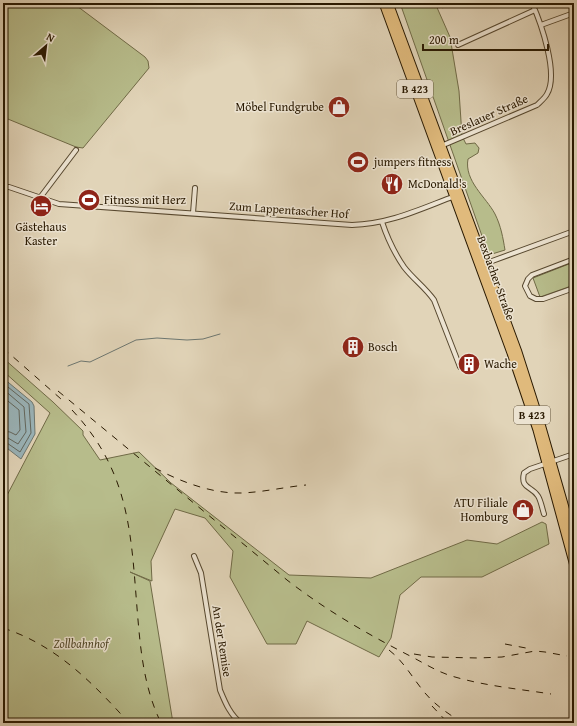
<svg xmlns="http://www.w3.org/2000/svg" width="577" height="726" font-family="'Gentium Book Plus',serif">
<style>
.green{fill:#b7bc8b;stroke:#706a46}
.water{fill:#9ab5bb;stroke:#6d7771}
.lines{fill:none;stroke-linecap:round;stroke-linejoin:round}
.shore{stroke:#62675e;stroke-width:1}
.stream{stroke:#6d7771;stroke-width:1}
.street-casing{stroke:#57482f;stroke-width:6}
.primary-casing{stroke:#291901;stroke-width:9}
.street{stroke:#ece3d1;stroke-width:4}
.primary{stroke:#e0ba7c;stroke-width:7}
.rail{stroke:#291901;stroke-width:1;stroke-dasharray:7 7;stroke-linecap:butt}
.labels{text-anchor:middle;stroke-width:3;stroke-linejoin:round;paint-order:stroke}
.shield{fill:#ece3d1;stroke:#64563f;stroke-width:1}
.shield-label{font-size:11px;font-weight:bold;fill:#291901}
.poi-label{font-size:12px;fill:#291901;stroke:#ece3d1;text-anchor:start}
.street-label{font-size:12px;fill:#291901;stroke:#ece3d1}
.park-label{font-size:12px;font-style:italic;fill:#544a2a;stroke:#ece3d1}
</style>
<rect width="100%" height="100%" fill="#e1d4b8"/>
<filter id="stains"><feTurbulence type="fractalNoise" baseFrequency=".005" numOctaves="4"/><feColorMatrix values="0 0 0 0 .2 0 0 0 0 .09 0 0 0 0 .02 0 0 0 .5 -.17"/></filter>
<radialGradient id="worn" r=".72"><stop offset=".6" stop-color="#630" stop-opacity="0"/><stop offset="1" stop-color="#630" stop-opacity=".3"/></radialGradient>
<!-- green -->
<path class="green" d="M 3,3 L 73,3 L 145,57 L 148,61 L 149,68 L 83,148 L 76,147 L 3,117 Z
M 400,3 L 435,3 L 450,37 L 459,91 L 462,136 L 466,144 L 475,143 L 479,148 L 478,153 L 468,159 C 464,181 486,197 495,214 C 501,226 503,238 505,250 L 492,254 L 488,253 Z
M 574,262 L 574,285 L 540,297 L 533,278 Z
M 3,358 L 53,402 L 83,431 L 83,435 L 100,460 L 139,452 L 171,483 L 289,575 L 371,578 L 467,540 L 497,544 L 542,522 L 546,524 L 549,544 L 482,577 L 421,577 L 400,595 L 391,638 L 379,657 L 307,621 L 296,644 L 267,644 L 230,577 L 233,551 L 205,518 L 175,509 L 151,561 L 152,581 L 130,572 L 150,581 L 173,723 L 3,723 L 3,503 L 50,413 L 3,371 Z"/>
<!-- water -->
<path class="water" d="M 3,378 L 32,402 L 34,406 L 35,434 L 21,459 L 3,445 Z"/>
<g class="lines">
<!-- shore -->
<path class="shore" d="M 3,383 L 29,404 L 31,433 L 20,452 L 7,443 L 3,442
M 3,389 L 24,407 L 26,432 L 18,444 L 8,438 L 3,437
M 3,397 L 19,410 L 20,430 L 16,435 L 10,432 L 3,431"/>
<!-- stream -->
<path class="stream" d="M 68,366 L 81,361 L 90,362 L 136,340 L 157,338 L 187,340 L 203,339 L 220,334"/>
<!-- street casing -->
<g class="street-casing">
<path id="street" d="M 443,5 L 447,3
M 541,25 L 574,13
M 458,45 L 535,10
M 441,146 L 537,105 C 540,102 545,98 547,94 C 559,74 541,23 532,3
M 3,190 L 6,187 L 9,187 L 59,204 L 352,225 C 390,224 420,209 455,196
M 39,199 L 76,150
M 193,213 L 195,188
M 382,222 C 387,237 395,254 404,267 C 413,279 425,287 434,300 L 460,367
M 574,259 L 532,275 L 528,279 L 525,286 L 530,296 L 536,299 L 543,299 L 574,288
M 484,264 L 574,231
M 544,514 C 542,508 541,501 538,496 C 532,486 520,489 524,473 L 530,469 L 574,454
M 194,556 L 201,573 L 220,690 C 225,702 230,715 241,723"/>
</g>
<!-- primary casing -->
<g class="primary-casing">
<path id="primary" d="M 383,3 L 511,353 L 537,430 L 574,566
M 389,3 L 518,352 L 541,424 L 574,539"/>
</g>
<!-- street -->
<use href="#street" class="street"/>
<!-- primary -->
<use href="#primary" class="primary"/>
<!-- rail -->
<path class="rail" d="M 3,348 L 61,399
M 58,391 L 287,580 C 327,611 369,635 414,658 C 427,665 440,673 455,677 C 486,686 519,689 551,694
M 72,410 C 132,474 131,538 138,620 C 141,655 145,690 161,723
M 155,468 C 181,482 213,494 242,493 C 264,492 285,487 306,485
M 3,628 C 56,645 93,683 129,723
M 505,644 L 531,649
M 389,650 C 403,661 410,674 421,688 C 430,700 440,708 452,716
M 414,654 L 432,657 L 478,658 L 502,657 L 535,651 L 545,652 L 567,656
M 432,706 L 448,723"/>
</g>
<!-- icons -->
<defs>
<g id="shop-disc" transform="scale(1.15)"><circle r="9.5" fill="#8f2418" stroke="#ece3d1"/><path d="M-5-2.5h2.3a2.7 3.5 0 0 1 5.4 0H5L5.5 6h-11ZM-1.5-2.5h3a1.5 2.3 0 0 0-3 0Z" fill="#fff"/></g>
<g id="stadium-disc" transform="scale(1.15)"><circle r="9.5" fill="#8f2418" stroke="#ece3d1"/><path d="M0-5a6.5 5 0 1 0 0 10a6.5 5 0 1 0 0-10ZM-3.5-1.8h7v3.6h-7Z" fill="#fff"/></g>
<g id="restaurant-disc" transform="scale(1.15)"><circle r="9.5" fill="#8f2418" stroke="#ece3d1"/><path d="M-5-6h1v4h1v-4h1v4h1v-4h1v5L-1.5 .5V6h-2V.5L-5-1ZM5-6V6H3V1.5H1.5Q1.5-4 5-6Z" fill="#fff"/></g>
<g id="hotel-disc" transform="scale(1.15)"><circle r="9.5" fill="#8f2418" stroke="#ece3d1"/><path d="M-6-4.5h1.5V1H6V5H4.5V3h-9V5H-6ZM-4 0a1.8 1.8 0 1 1 3.6 0ZM.5 0V-2.5h3Q6-2.5 6 0Z" fill="#fff"/></g>
<g id="building-disc" transform="scale(1.15)"><circle r="9.5" fill="#8f2418" stroke="#ece3d1"/><path d="M-4-6H4V6H1V3H-1V6H-4ZM-2.5-4.3h1.7v1.8h-1.7ZM.8-4.3h1.7v1.8H.8ZM-2.5-1h1.7V.8h-1.7ZM.8-1h1.7V.8H.8Z" fill="#fff"/></g>
</defs>
<g fill-rule="evenodd">
<use href="#shop-disc" x="339" y="107"/>
<use href="#stadium-disc" x="358" y="162"/>
<use href="#restaurant-disc" x="392" y="184"/>
<use href="#stadium-disc" x="89" y="200"/>
<use href="#hotel-disc" x="41" y="206"/>
<use href="#building-disc" x="353" y="347"/>
<use href="#building-disc" x="469" y="364"/>
<use href="#shop-disc" x="523" y="510"/>
</g>
<g class="labels">
<!-- shield labels -->
<g class="shield">
<rect x="397" y="80" width="36" height="18" rx="3"/>
<rect x="514" y="406" width="36" height="18" rx="3"/>
</g>
<g class="shield-label">
<text x="415" y="93">B 423</text>
<text x="532" y="419">B 423</text>
</g>
<!-- poi labels -->
<g class="poi-label">
<text x="324" y="111" text-anchor="end">Möbel Fundgrube</text>
<text x="374" y="166">jumpers fitness</text>
<text x="408" y="188">McDonald's</text>
<text x="104" y="204">Fitness mit Herz</text>
<text x="41" y="231" text-anchor="middle">Gästehaus<tspan x="41" dy="14">Kaster</tspan></text>
<text x="368" y="351">Bosch</text>
<text x="484" y="368">Wache</text>
<text x="508" y="507" text-anchor="end">ATU Filiale<tspan x="508" dy="14">Homburg</tspan></text>
</g>
<!-- street labels -->
<g class="street-label">
<text transform="translate(489 115) rotate(-24)" y="4">Breslauer Straße</text>
<text transform="translate(289 210) rotate(4)" y="4">Zum Lappentascher Hof</text>
<text transform="translate(496 278) rotate(70)" y="4">Bexbacher Straße</text>
<text transform="translate(222 641) rotate(81)" y="4">An der Remise</text>
</g>
<!-- park labels -->
<g class="park-label">
<text x="81" y="648">Zollbahnhof</text>
</g>
</g>
<!-- margin -->
<rect width="577" height="726" fill="none" stroke="#e1d4b8" stroke-width="16"/>
<rect x="4" y="4" width="569" height="718" fill="none" stroke="#291901" stroke-width="2"/>
<rect x="8" y="8" width="561" height="710" fill="none" stroke="#291901"/>
<!-- north arrow -->
<g transform="translate(46 46) rotate(28)" stroke="#ece3d1" stroke-width="3" paint-order="stroke">
<path d="M0-3L7 15L0 10L-7 15Z" fill="#291901"/>
<text y="-6" font-size="11" font-weight="bold" text-anchor="middle" fill="#291901">N</text>
</g>
<!-- scale -->
<path d="M423 44v6h125v-6" fill="none" stroke="#291901" stroke-width="2"/>
<text x="429" y="44" font-size="12" fill="#291901" stroke="#ece3d1" stroke-width="3" paint-order="stroke">200 m</text>
<rect width="100%" height="100%" filter="url(#stains)"/>
<rect width="100%" height="100%" fill="url(#worn)"/>
</svg>
